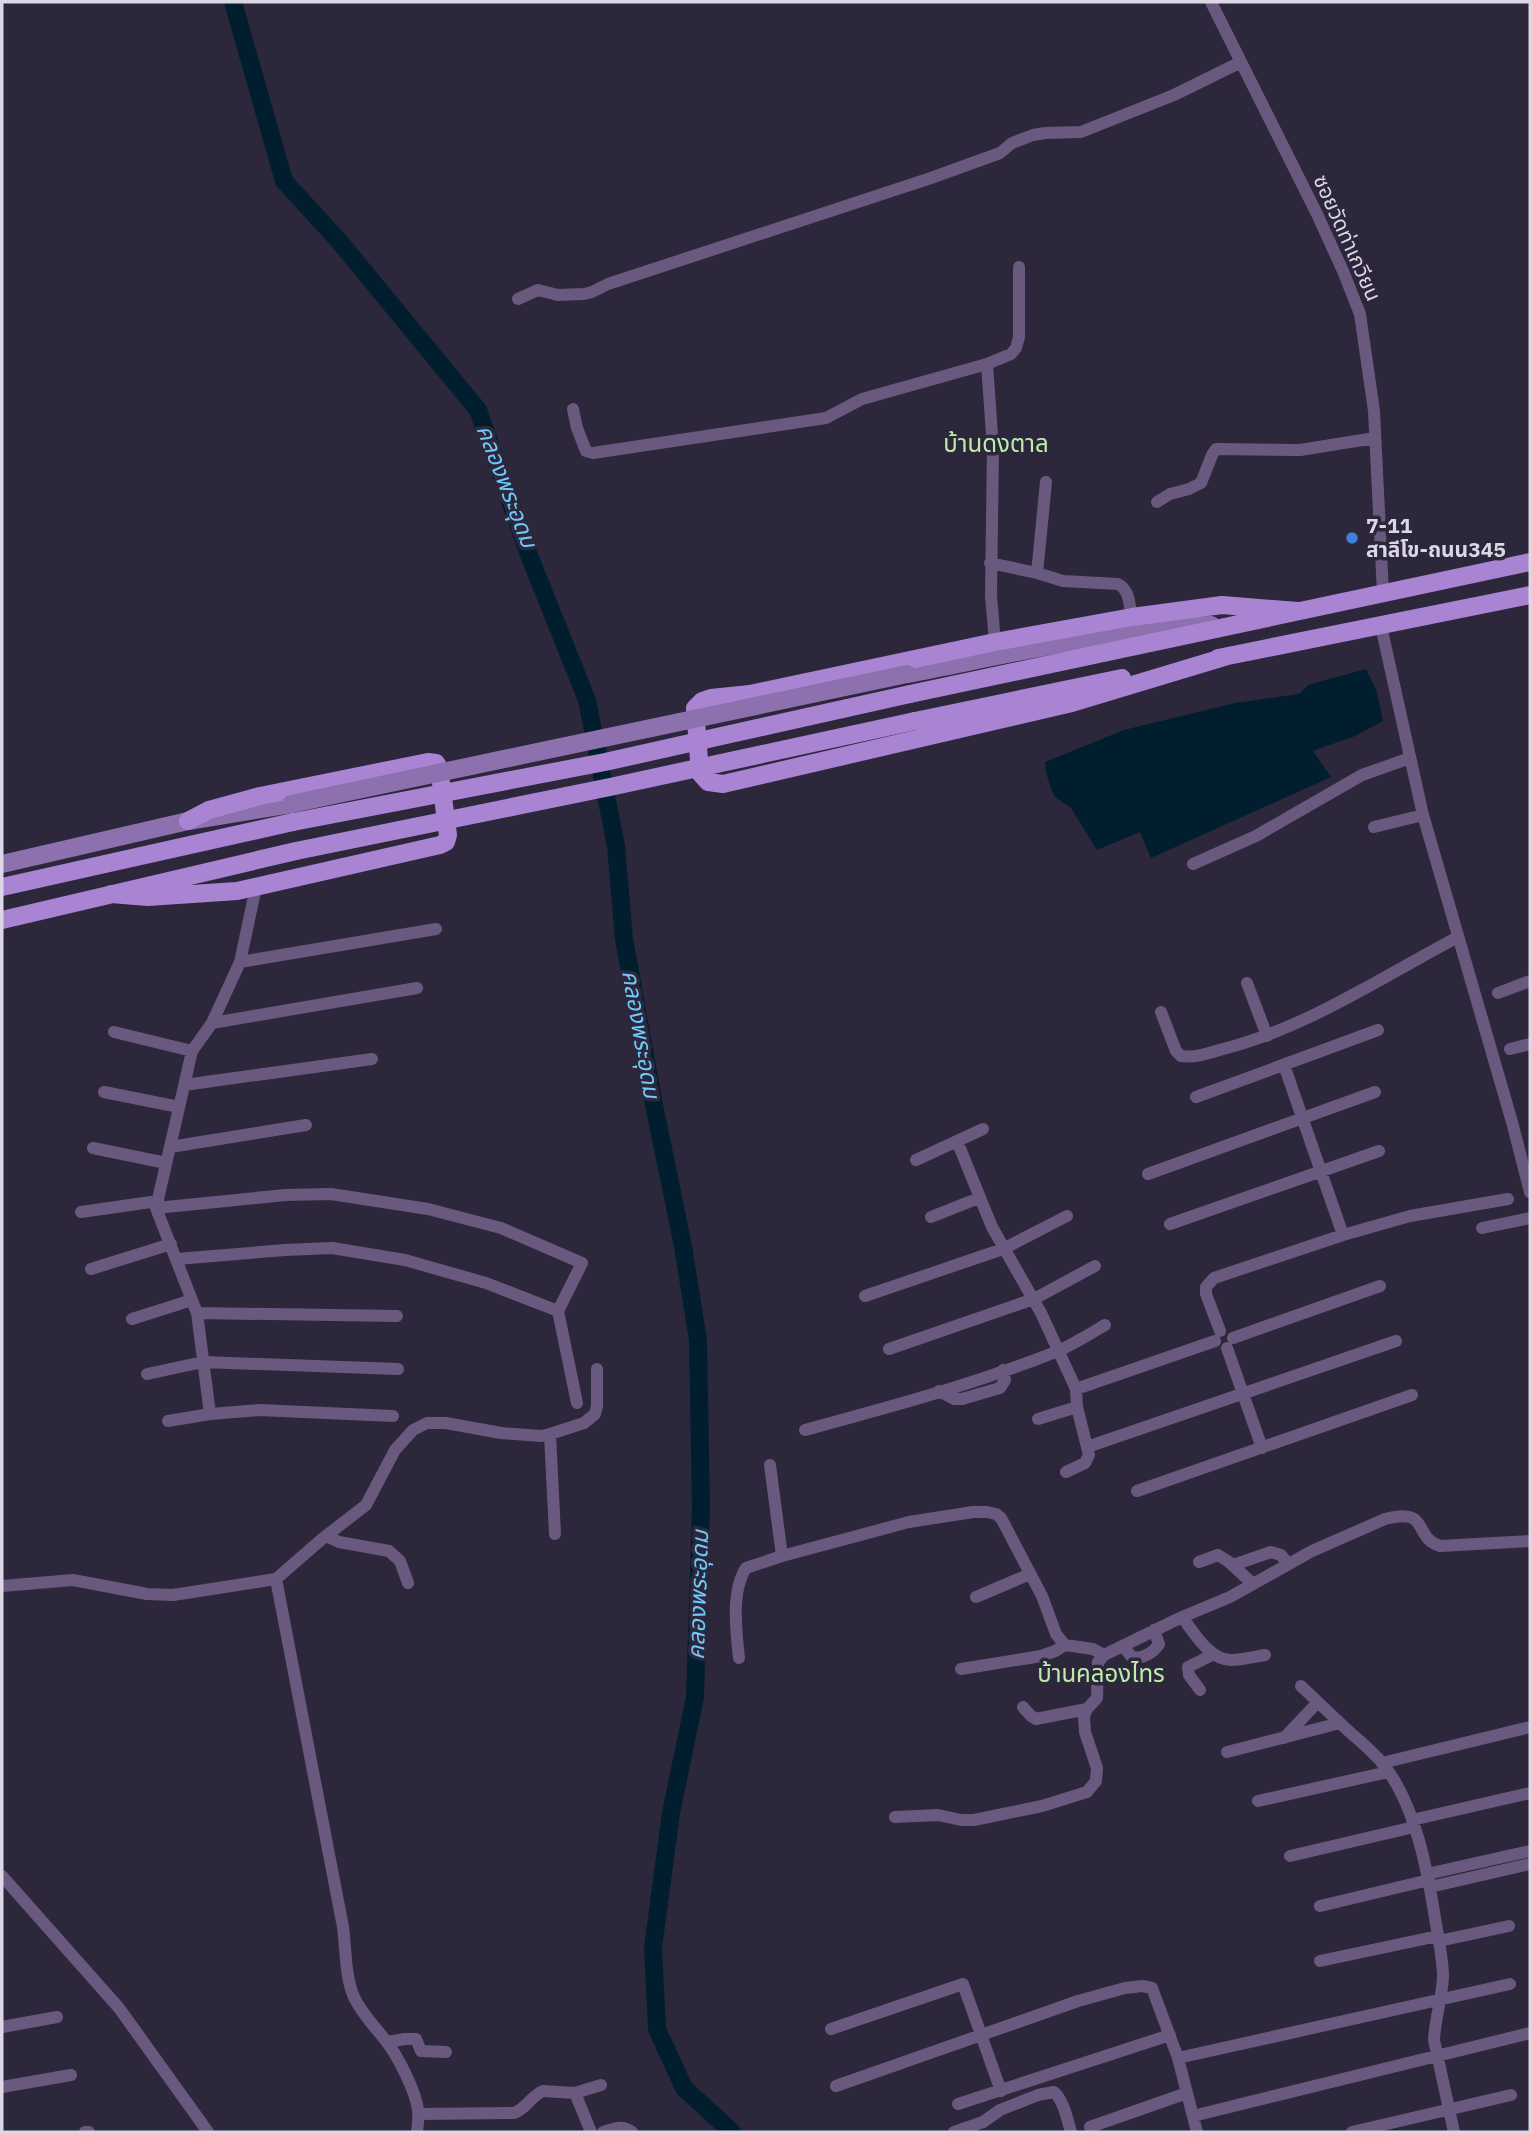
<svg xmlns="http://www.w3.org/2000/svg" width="1532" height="2134" font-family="'IBM Plex Sans','Noto Sans Thai',sans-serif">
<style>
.water{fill:#001e2e}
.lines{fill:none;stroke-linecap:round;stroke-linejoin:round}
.river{stroke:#001e2e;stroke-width:18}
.minor{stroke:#6a597f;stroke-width:12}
.secondary{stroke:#8d71af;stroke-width:18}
.primary{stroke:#a884d3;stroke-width:18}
.secondary-bridge{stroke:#8d71af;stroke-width:18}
.primary-bridge{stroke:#a884d3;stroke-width:18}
.shop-dot{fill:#3f7fe0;stroke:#2d273b;stroke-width:2.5}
.labels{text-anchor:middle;stroke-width:7;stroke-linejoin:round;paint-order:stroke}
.street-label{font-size:21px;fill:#dbd7e4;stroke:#2d273b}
.poi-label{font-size:21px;font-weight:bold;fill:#dbd7e4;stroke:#2d273b;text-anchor:start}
.water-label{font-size:23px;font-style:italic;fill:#6dcafa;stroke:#2d273b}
.quarter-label{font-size:24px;fill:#beedab;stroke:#2d273b}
</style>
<rect width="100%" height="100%" fill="#2d273b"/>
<!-- water -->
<path class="water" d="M 1366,669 L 1376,689 L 1383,721 L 1355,736 L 1313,751 L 1331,777 L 1151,858 L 1140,832 L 1097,850 L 1071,808 L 1054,796 L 1047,776 L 1045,762 L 1124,730 L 1235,703 L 1299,694 L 1308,685 Z"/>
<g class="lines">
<!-- river -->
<path class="river" d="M 233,2 L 284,181 L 339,241 L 478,410 L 529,555 L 587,700 L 616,846 L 624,939 L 654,1105 L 683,1246 L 698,1340 L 701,1507 L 695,1697 L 671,1813 L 653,1948 L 657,2029 L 684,2088 L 732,2132"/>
<!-- minor -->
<path class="minor" d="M 1211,2 L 1317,214 L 1343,271 L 1360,314 L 1374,411 L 1383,593
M 518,299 L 538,290 L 558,295 L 584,294 L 592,292 L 608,284 L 931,178 L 1000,153 L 1012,143 L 1033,135 L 1045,133 L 1081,132 L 1174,95 L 1241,62
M 987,364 L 993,449 L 991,596 L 995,642
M 573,409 L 577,428 L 586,451 L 593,453 L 826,418 L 862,399 L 987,364 L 1011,354 L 1016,348 L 1019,337 L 1019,267
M 1046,482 L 1037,573 L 1063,581 L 1118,584 C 1130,590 1129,605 1132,617
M 1157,502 L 1170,494 L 1189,489 L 1201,483 L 1212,455 L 1216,449 L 1300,450 L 1375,438
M 990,563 L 1037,573
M 1381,626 L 1423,815 L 1512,1122 L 1530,1192
M 1374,827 L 1423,815
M 1193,864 L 1256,836 L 1362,775 L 1410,758
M 240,962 L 436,929
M 1247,983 L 1267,1036
M 1498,993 L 1530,981
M 1161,1012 L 1176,1051 L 1181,1056 C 1196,1058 1209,1053 1223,1049 C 1306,1028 1382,977 1458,937
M 212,1023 L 417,988
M 114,1032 L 192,1051
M 1510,1049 L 1530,1044
M 1284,1065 L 1343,1235
M 184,1085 L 372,1059
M 104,1092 L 179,1107
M 1196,1097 L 1378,1030
M 957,1141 L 992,1227 L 1041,1313 L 1076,1389 L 1077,1407 L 1089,1455 L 1085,1463 L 1066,1472
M 170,1147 L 306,1125
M 93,1148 L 166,1163
M 916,1160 L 983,1129
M 1148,1174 L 1375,1092
M 156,1208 L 285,1195 L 331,1194 L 428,1209 L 501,1228 L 582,1263 L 558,1311 L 577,1403
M 81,1212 L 158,1201
M 931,1217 L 979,1198
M 1170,1224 L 1379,1151
M 1482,1228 L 1530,1218
M 177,1259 L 285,1250 L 332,1248 L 405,1260 L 486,1283 L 558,1311
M 91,1269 L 171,1244
M 865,1296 L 1003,1249 L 1067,1216
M 197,1313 L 397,1316
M 132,1319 L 192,1300
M 1220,1331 L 1206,1294 L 1206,1287 L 1214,1278 L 1343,1235 L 1410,1216 L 1508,1199
M 1233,1338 L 1380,1286
M 1227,1348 L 1262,1448
M 889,1349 L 1034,1299 L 1095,1266
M 147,1374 L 203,1362 L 398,1369
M 1076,1389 L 1215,1341
M 939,1391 L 954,1399 L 962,1399 L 1000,1388 L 1005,1380 L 1003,1370
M 210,1414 L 197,1313 L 156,1208 L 192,1051 L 212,1023 L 240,962 L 256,887
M 1038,1419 L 1077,1407
M 168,1421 L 210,1414 L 259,1410 L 393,1416
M 805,1430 C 890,1407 976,1384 1058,1351 C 1074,1344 1090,1334 1105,1325
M 550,1434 L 555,1534
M 1087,1447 L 1396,1341
M 770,1465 L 782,1556
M 1137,1491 L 1412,1395
M 326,1536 L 339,1542 L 389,1551 L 400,1561 L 408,1583
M 1199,1562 L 1218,1555 L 1229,1562 L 1253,1584
M 1233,1565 L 1271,1552 L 1281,1555 L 1288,1564
M 276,1579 L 343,1927 C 346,1949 345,1977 354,1997 C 362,2014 375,2027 386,2041 C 398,2056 416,2092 418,2110 C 419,2118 418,2125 417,2132
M 2,1586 L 73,1580 L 147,1594 L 173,1595 L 276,1579 L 322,1539 L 366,1505 L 395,1450 L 413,1430 L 427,1423 L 446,1423 L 501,1433 L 541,1436 L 550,1434 L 584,1423 L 595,1414 L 597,1406 L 597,1369
M 976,1597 L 1030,1574
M 1182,1617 C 1194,1632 1209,1660 1231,1660 C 1242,1660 1254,1657 1265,1655
M 1123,1646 C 1124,1647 1130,1655 1131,1656 C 1141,1661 1154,1652 1159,1644 L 1154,1630
M 739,1658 C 736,1631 731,1591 746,1568 L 782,1556 L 909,1522 L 973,1512 L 987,1512 L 996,1514 L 1001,1518 L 1042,1596 L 1056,1634 L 1065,1645
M 961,1669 L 1041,1656 L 1055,1651 L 1065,1645 L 1093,1649 L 1104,1655
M 1301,1686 L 1340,1723
M 1200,1690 L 1189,1675 L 1188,1667 L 1214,1654
M 1023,1707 L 1031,1716 L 1036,1719 L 1087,1709
M 1284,1738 L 1317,1703
M 1227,1752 L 1340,1723 C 1354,1737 1371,1749 1383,1764 C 1416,1805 1428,1873 1436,1924 C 1439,1942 1443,1960 1443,1977 C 1442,1998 1435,2019 1434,2040 L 1454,2132
M 1382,1763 L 1530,1727
M 1258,1801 L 1388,1772
M 895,1817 L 938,1815 L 961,1820 L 974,1820 L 1042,1806 L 1087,1792 L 1096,1781 L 1097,1768 L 1085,1732 L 1084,1716 L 1087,1709 L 1097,1698 L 1098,1662 L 1104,1655 L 1182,1617 L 1230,1597 L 1312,1551 L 1385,1519 C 1431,1507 1412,1537 1440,1546 L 1530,1541
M 1412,1820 L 1530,1793
M 1290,1856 L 1414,1827
M 1427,1874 L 1530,1851
M 2,1876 L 119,2008 L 208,2132
M 1430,1887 L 1530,1864
M 1320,1906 L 1429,1880
M 1439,1941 L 1509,1926
M 1320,1961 L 1438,1936
M 2,2027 L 57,2017
M 831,2029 L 963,1984 L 1001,2091
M 387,2042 L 405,2039 L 416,2039 L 421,2051 L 446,2052
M 1178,2058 L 1510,1984
M 836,2086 L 1078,2001 L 1125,1988 L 1142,1986 L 1152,1988 L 1178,2058 L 1197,2132
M 2,2087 L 71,2075
M 575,2093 L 591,2132
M 958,2104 L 1170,2035
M 419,2114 L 514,2113 C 526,2109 531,2096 543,2091 L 575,2093 L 601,2085
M 1193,2116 L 1530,2033
M 1090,2127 L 1187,2093
M 85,2132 L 89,2132
M 603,2132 C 614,2129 622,2124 632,2132
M 954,2132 L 983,2122 L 1000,2110 L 1038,2095 L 1054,2092 C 1064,2101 1067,2119 1071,2132
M 1352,2132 L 1511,2095"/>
<!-- secondary -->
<path class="secondary" d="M 907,674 C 1006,655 1110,630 1211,625
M 2,864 L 188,821 L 291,804"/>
<!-- primary -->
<path class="primary" d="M 1228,656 L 1072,703 L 723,784 L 708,782 L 700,773 L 695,708 L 702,701 L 711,698 L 750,694 L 995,642 L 1132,617 L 1222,605 L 1298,611
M 1218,658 L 1530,595
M 910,694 L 1530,562
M 915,721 L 1122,678
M 2,887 L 293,822
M 111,894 L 148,897 L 237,891 L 440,845 L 446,842 L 448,835 L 439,768 L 436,763 L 428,762 L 260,796 L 209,810 L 188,821
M 2,920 L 296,851"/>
<!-- secondary-bridge -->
<path class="secondary-bridge" d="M 291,804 L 907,674"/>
<!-- primary-bridge -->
<path class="primary-bridge" d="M 293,822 L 605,762 L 910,694
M 296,851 L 610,787 L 915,721"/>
</g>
<!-- markers -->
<circle class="shop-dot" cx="1352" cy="538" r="7"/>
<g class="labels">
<!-- street labels -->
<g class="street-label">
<text transform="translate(1347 238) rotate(66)" y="7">ซอยวัดท่าเกวียน</text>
</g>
<!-- poi labels -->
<g class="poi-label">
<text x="1366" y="533">7-11<tspan x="1366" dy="24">สาลีโข-ถนน345</tspan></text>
</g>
<!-- water labels -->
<g class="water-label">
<text transform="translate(507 486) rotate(69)" y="8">คลองพระอุดม</text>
<text transform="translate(641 1034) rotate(80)" y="8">คลองพระอุดม</text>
<text transform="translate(698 1595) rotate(-88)" y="8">คลองพระอุดม</text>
</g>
<!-- quarter labels -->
<g class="quarter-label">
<text x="996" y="452">บ้านดงตาล</text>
<text x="1101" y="1682">บ้านคลองไทร</text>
</g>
</g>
<!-- border -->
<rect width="1532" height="2134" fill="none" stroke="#dbd7e4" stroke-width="7"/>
</svg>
